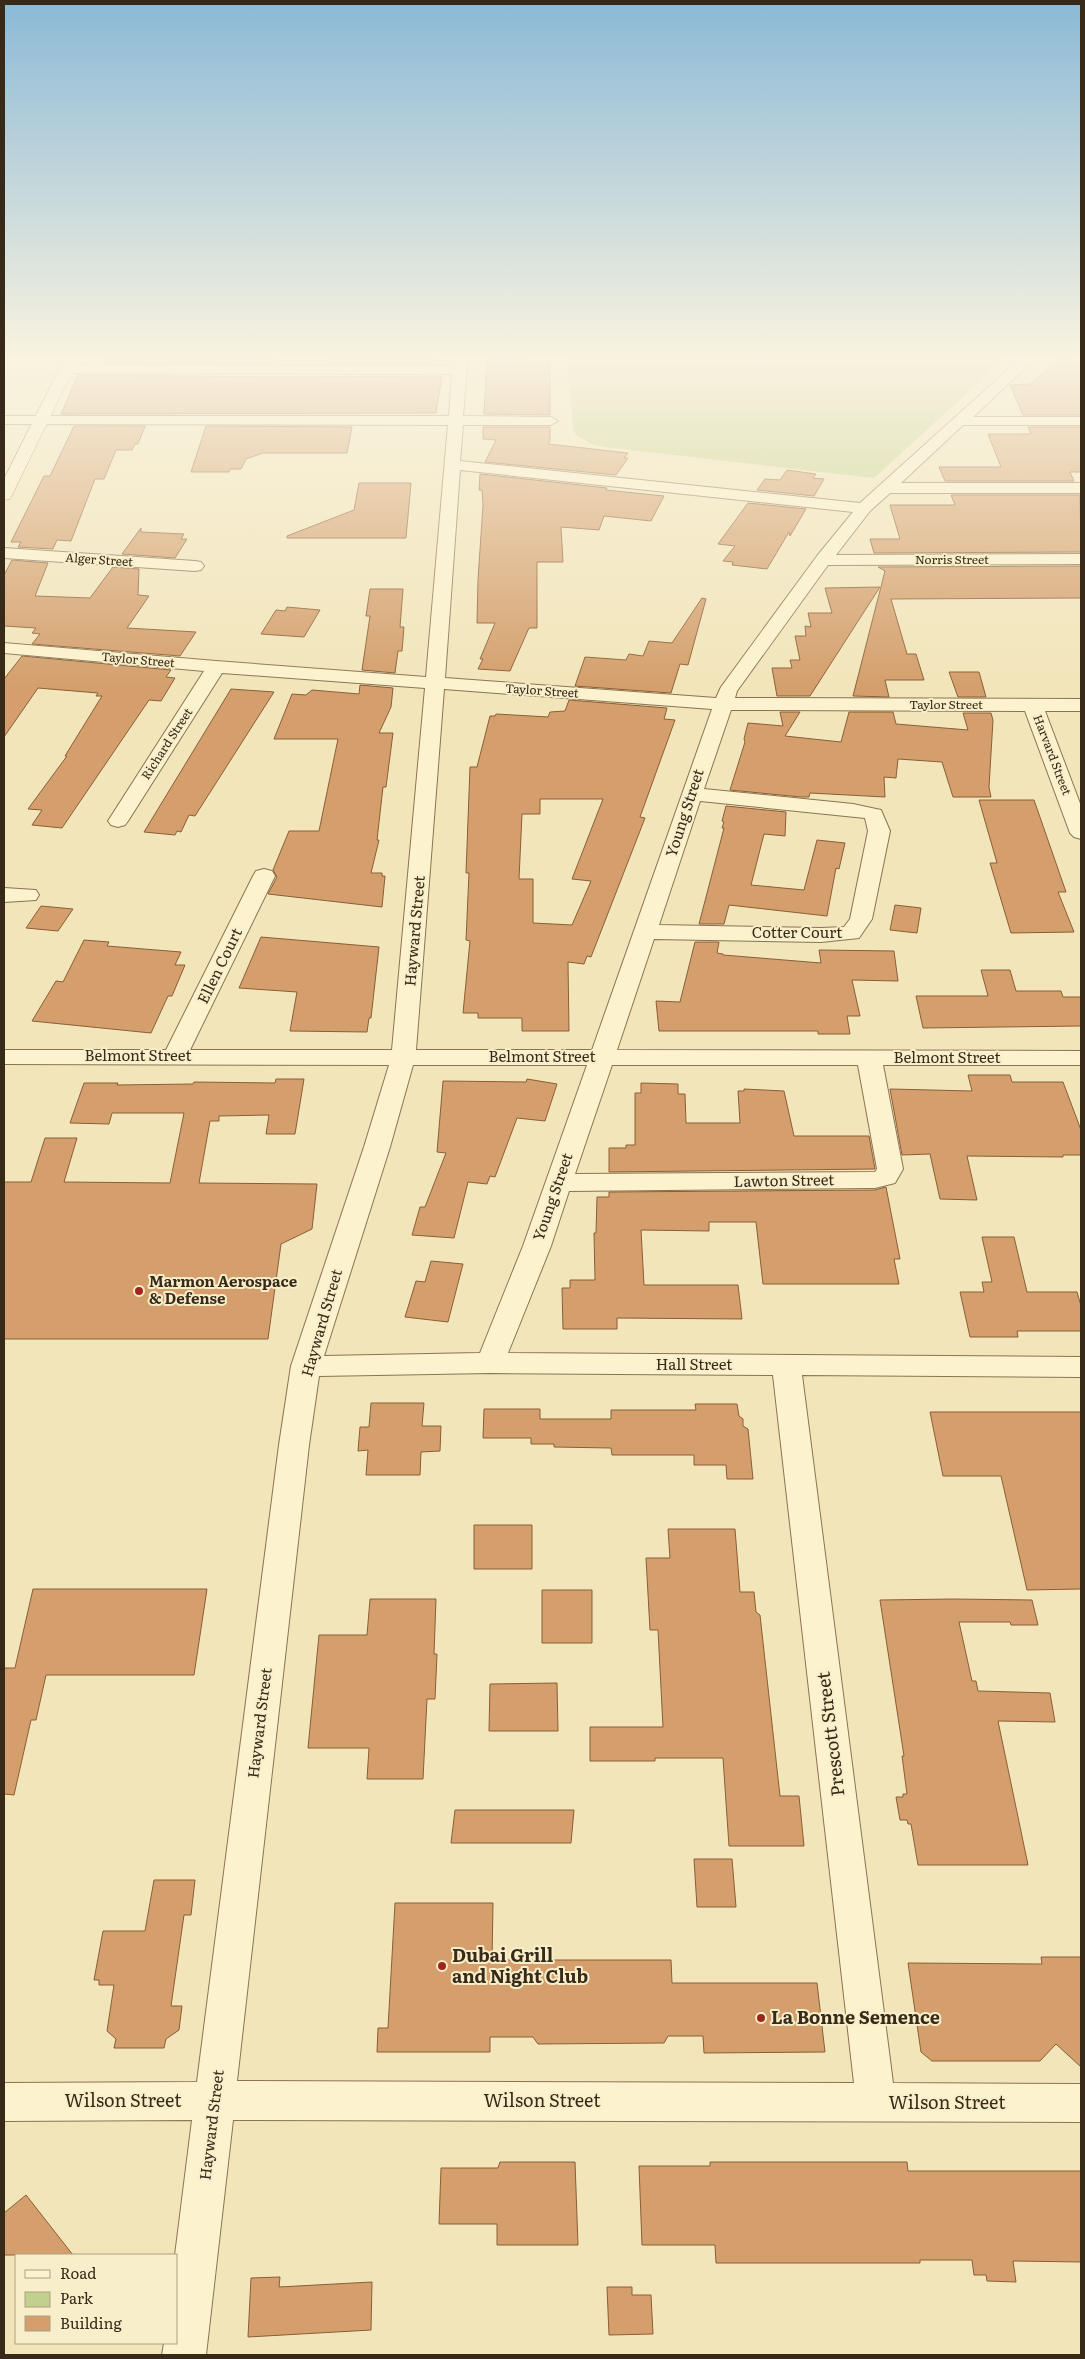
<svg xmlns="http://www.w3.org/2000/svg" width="1085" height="2359" font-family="Literata,serif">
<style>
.green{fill:#c3d08d}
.building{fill:#d49f6c;stroke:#8b5e36;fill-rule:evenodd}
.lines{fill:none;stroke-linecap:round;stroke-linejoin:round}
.street-casing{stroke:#8a7453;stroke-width:2}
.secondary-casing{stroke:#6b5536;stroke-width:1}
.street{fill:#fcf2cd;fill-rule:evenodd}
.secondary{fill:#fcf2cd;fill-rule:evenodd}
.poi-dot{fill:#9e261d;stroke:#f8efca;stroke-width:2}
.labels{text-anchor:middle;stroke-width:4;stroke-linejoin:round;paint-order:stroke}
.far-street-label{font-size:12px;fill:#372a19;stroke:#f8efca}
.street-label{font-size:15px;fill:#372a19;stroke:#f8efca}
.poi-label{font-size:15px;font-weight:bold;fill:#372a19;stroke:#f8efca;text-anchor:start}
.near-street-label{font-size:18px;fill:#372a19;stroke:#f8efca}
.near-poi-label{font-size:18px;font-weight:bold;fill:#372a19;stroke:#f8efca;text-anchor:start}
</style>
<rect width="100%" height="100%" fill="#f2e5ba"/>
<!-- green -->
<path class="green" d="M 567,356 L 1008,356 L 874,478 L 604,447 L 591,444 L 576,435 L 573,429 Z"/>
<!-- building -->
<path class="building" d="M 110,356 L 275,356 L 273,364 L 106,363 Z
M 334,356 L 435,356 L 433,364 L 330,364 Z
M 487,356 L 525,356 L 525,362 L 550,362 L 550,415 L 484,414 Z
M 1059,358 L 1081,361 L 1081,415 L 1023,415 L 1010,385 L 1031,384 Z
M 78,375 L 279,377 L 442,376 L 436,413 L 61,414 Z
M 74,426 L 145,426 L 138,444 L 135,444 L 132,450 L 116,450 L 104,479 L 95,479 L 71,541 L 57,540 L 53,549 L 18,547 L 21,542 L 11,542 L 44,476 L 50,476 Z
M 206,426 L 352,427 L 347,453 L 263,453 L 246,459 L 241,469 L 230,469 L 229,472 L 191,472 Z
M 483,427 L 550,427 L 550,441 L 548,444 L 628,453 L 624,458 L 628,458 L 616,475 L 485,462 L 496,440 L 483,439 Z
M 1028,427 L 1081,427 L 1081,472 L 1070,472 L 1074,481 L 945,481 L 939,467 L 1001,467 L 988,434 L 1031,434 Z
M 787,470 L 816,474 L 813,478 L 824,479 L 814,496 L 757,490 L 765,479 L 780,480 Z
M 480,474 L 607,488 L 606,490 L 664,496 L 651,521 L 604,516 L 599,530 L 561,527 L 563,562 L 537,562 L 537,628 L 529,628 L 510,671 L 478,669 L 483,659 L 480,659 L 495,623 L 477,623 L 478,580 L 483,505 L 482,490 L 479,490 Z
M 359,483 L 411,483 L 406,538 L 287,538 L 287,536 L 354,510 Z
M 951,495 L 1080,495 L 1081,552 L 874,553 L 870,539 L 900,539 L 890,505 L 955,505 Z
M 748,503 L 806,509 L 790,536 L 789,532 L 767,569 L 732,565 L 733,562 L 723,561 L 735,546 L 718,544 Z
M 141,528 L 141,532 L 184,534 L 181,539 L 187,539 L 175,558 L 122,554 Z
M 12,560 L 48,563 L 35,596 L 90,598 L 113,567 L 139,569 L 138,595 L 149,596 L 127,628 L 196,632 L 180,656 L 32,644 L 40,634 L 32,633 L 36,628 L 4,626 L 4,575 Z
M 1081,566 L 1081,598 L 891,599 L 907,654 L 916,654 L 924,680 L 885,680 L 889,697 L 853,696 L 885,571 L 878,567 Z
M 880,587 L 810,696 L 777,696 L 772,668 L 792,668 L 790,660 L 800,660 L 795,636 L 806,636 L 805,626 L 811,627 L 808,613 L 832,613 L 825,588 Z
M 370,589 L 403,589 L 400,627 L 404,627 L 402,651 L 398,651 L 395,673 L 362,670 L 370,616 L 366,616 Z
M 702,598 L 706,599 L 688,665 L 680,664 L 671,693 L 575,686 L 585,657 L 626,660 L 629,654 L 643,656 L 649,641 L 672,643 Z
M 287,607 L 320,610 L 304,637 L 261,634 L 276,610 L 285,611 Z
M 22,656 L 171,670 L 166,677 L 175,678 L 161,701 L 149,700 L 62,828 L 32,825 L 42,810 L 28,809 L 67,756 L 65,756 L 102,696 L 96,696 L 98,693 L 38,688 L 4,737 L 4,679 Z
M 949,672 L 979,672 L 986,697 L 958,697 Z
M 360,685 L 393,688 L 391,707 L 379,733 L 393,733 L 386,787 L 383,787 L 377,840 L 379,840 L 371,873 L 382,873 L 382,876 L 385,876 L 382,907 L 268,894 L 277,877 L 273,870 L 289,831 L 319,831 L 338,739 L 274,739 L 292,694 L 306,695 L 312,690 L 359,694 Z
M 231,689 L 274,692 L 195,816 L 189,815 L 181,832 L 177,831 L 175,835 L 144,832 Z
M 569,700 L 667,708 L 664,719 L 675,720 L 640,817 L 645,818 L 591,957 L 587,956 L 584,964 L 568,962 L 569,1031 L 522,1031 L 522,1018 L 478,1018 L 478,1013 L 463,1013 L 470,941 L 466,940 L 469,873 L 466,873 L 470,767 L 477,767 L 490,716 L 495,716 L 496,714 L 548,717 L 550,712 L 565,711 ZM 540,799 L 603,799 L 572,879 L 591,881 L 572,925 L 533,923 L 533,879 L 519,879 L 522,814 L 540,814 Z
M 780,712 L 800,712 L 785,736 L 841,742 L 849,712 L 893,712 L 896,724 L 968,730 L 963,713 L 991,713 L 993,720 L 989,787 L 991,797 L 953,797 L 942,762 L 898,759 L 896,778 L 884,777 L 885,797 L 810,793 L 809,797 L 801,797 L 730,790 L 745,742 L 744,739 L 748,723 L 783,726 Z
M 979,800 L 1034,800 L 1066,892 L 1058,892 L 1074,932 L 1011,933 L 990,863 L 997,863 Z
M 726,806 L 786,812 L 785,836 L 764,834 L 751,885 L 804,890 L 817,840 L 845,843 L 839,869 L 836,868 L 827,916 L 729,905 L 724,924 L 699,924 L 724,828 L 722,828 L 724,822 L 722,821 Z
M 895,905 L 921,908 L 917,933 L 890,930 Z
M 41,906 L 73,909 L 58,931 L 26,928 Z
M 261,937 L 379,947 L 371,1018 L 369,1018 L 367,1032 L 290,1031 L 297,992 L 239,988 Z
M 84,940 L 109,942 L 107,946 L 181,952 L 175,965 L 185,965 L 172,996 L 168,996 L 151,1033 L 32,1021 L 56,981 L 63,982 Z
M 695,942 L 719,942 L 717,953 L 723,954 L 723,955 L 821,963 L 819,950 L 894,951 L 898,981 L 852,980 L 860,1016 L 847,1016 L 850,1034 L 818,1034 L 818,1031 L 659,1031 L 656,1001 L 680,1002 Z
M 981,970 L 1010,970 L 1016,991 L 1061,991 L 1063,997 L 1081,997 L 1081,1026 L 923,1028 L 916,996 L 988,996 Z
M 968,1075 L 1010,1075 L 1012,1082 L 1063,1082 L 1081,1130 L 1081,1155 L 1063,1155 L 1063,1157 L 967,1156 L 977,1200 L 940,1199 L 930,1154 L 902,1155 L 890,1089 L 972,1091 Z
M 276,1079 L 304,1079 L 295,1134 L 266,1134 L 269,1115 L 219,1116 L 219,1121 L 210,1121 L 199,1183 L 317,1184 L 312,1229 L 281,1244 L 268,1339 L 4,1339 L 4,1182 L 31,1182 L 45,1138 L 77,1138 L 64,1182 L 170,1183 L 184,1113 L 112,1113 L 109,1124 L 70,1123 L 84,1083 L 118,1083 L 117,1085 L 193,1084 L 194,1082 L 275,1083 Z
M 527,1079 L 557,1084 L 545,1121 L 517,1118 L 495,1177 L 490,1176 L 487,1184 L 468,1182 L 454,1238 L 412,1235 L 420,1207 L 425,1207 L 446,1153 L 437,1152 L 443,1081 L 526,1082 Z
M 641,1083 L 678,1084 L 678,1094 L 685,1094 L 686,1123 L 740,1123 L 738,1091 L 744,1091 L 744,1089 L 784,1091 L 794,1136 L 869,1136 L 875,1169 L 609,1172 L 609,1148 L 626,1148 L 626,1145 L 635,1145 L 635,1093 L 641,1093 Z
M 886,1187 L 900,1259 L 894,1259 L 899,1284 L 763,1284 L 756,1222 L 709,1222 L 709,1231 L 641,1230 L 644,1285 L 738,1285 L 742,1319 L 617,1318 L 617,1329 L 563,1329 L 562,1288 L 570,1288 L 570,1280 L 595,1280 L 594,1233 L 596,1233 L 597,1197 L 609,1197 L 609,1192 L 875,1190 Z
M 982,1237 L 1014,1237 L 1027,1292 L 1077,1292 L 1081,1306 L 1081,1331 L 1017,1331 L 1018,1337 L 970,1337 L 960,1292 L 984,1292 L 982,1282 L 992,1282 Z
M 431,1261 L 463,1264 L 448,1322 L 405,1317 L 416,1281 L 425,1282 Z
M 371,1403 L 424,1403 L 422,1426 L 441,1426 L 440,1451 L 421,1452 L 420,1475 L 366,1475 L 368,1450 L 358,1451 L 360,1427 L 369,1427 Z
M 695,1404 L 737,1404 L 739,1416 L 743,1419 L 743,1426 L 748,1429 L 753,1479 L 727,1479 L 726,1465 L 694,1465 L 694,1455 L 612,1455 L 611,1448 L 554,1447 L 554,1444 L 531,1444 L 531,1438 L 483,1438 L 484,1409 L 540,1409 L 540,1419 L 611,1419 L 611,1410 L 696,1410 Z
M 930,1412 L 1081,1412 L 1081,1589 L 1027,1590 L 1001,1476 L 943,1476 Z
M 474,1525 L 532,1525 L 532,1569 L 474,1569 Z
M 668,1529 L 735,1529 L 740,1592 L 754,1592 L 756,1612 L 760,1615 L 780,1796 L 799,1796 L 804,1846 L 729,1846 L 723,1758 L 655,1758 L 655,1761 L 590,1761 L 590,1727 L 663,1727 L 658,1630 L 650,1630 L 646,1558 L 670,1558 Z
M 33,1589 L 207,1589 L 194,1675 L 46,1675 L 36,1720 L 31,1720 L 14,1795 L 4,1794 L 4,1668 L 15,1668 Z
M 542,1590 L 592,1590 L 592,1643 L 542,1643 Z
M 370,1599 L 436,1599 L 434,1654 L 437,1654 L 435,1699 L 427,1699 L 423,1779 L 367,1779 L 369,1748 L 308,1748 L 319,1635 L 367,1635 Z
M 954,1599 L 1032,1600 L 1038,1625 L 1011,1625 L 1010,1622 L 959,1622 L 972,1681 L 976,1681 L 978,1691 L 1050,1693 L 1055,1722 L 998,1721 L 1028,1865 L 918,1865 L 911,1824 L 908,1824 L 907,1820 L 900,1820 L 896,1797 L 903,1797 L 903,1794 L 907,1794 L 902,1756 L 904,1756 L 880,1600 Z
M 557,1683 L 558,1731 L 489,1731 L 490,1684 Z
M 455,1810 L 574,1810 L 571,1843 L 451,1843 Z
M 694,1859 L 732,1859 L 736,1907 L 697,1907 Z
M 154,1880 L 195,1880 L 191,1915 L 184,1915 L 171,2006 L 182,2006 L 179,2030 L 166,2039 L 164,2048 L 114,2048 L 116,2039 L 107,2031 L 114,1985 L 99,1985 L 99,1980 L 94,1980 L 103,1931 L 145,1931 Z
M 395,1903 L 493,1903 L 492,1960 L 671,1960 L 672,1983 L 817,1983 L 825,2052 L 704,2053 L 703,2036 L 668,2036 L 664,2043 L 538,2044 L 533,2037 L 490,2037 L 490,2052 L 377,2052 L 378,2028 L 388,2028 Z
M 1041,1957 L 1081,1957 L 1081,2067 L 1056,2044 L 1040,2061 L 932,2061 L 921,2052 L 908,1963 L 1042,1964 Z
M 500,2162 L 575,2162 L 578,2245 L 497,2245 L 497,2224 L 439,2224 L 441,2168 L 498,2168 Z
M 710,2162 L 907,2162 L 908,2171 L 1081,2171 L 1081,2262 L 1013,2261 L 1016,2282 L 987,2281 L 986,2275 L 974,2275 L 972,2260 L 920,2260 L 920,2263 L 716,2263 L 715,2245 L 642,2245 L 639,2166 L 710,2166 Z
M 26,2195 L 73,2255 L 4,2255 L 4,2213 Z
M 280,2277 L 279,2287 L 372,2282 L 371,2330 L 248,2337 L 251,2278 Z
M 607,2287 L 632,2287 L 632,2295 L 651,2295 L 653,2334 L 609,2335 Z"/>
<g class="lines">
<!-- street casing -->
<g class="street-casing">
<path id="street" d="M 454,356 L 468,356 L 463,416 L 551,417 L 558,421 L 551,425 L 463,425 L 460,461 L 860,503 L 1023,356 L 1038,356 L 973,417 L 1081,417 L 1081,425 L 963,425 L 901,483 L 1081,483 L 1081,493 L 890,493 L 870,511 L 836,555 L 1081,554 L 1081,564 L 828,565 L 737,691 L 735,698 L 1081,699 L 1081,711 L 1045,711 L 1081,806 L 1081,839 L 1074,837 L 1070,833 L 1025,711 L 731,710 L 704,789 L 853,804 L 881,810 L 890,831 L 872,919 L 859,938 L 821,942 L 654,939 L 617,1050 L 1081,1051 L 1081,1065 L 883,1065 L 903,1169 L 895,1183 L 875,1188 L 569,1191 L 551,1246 L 508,1353 L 1081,1357 L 1081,1377 L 802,1375 L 893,2083 L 1081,2084 L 1081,2122 L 233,2120 L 206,2355 L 162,2355 L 164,2343 L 176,2343 L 175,2255 L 192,2120 L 4,2121 L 4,2083 L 197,2082 L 279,1445 L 291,1366 L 364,1147 L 389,1065 L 4,1064 L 4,1050 L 166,1050 L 253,876 L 256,871 L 264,869 L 272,871 L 275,876 L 190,1050 L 392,1050 L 425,688 L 222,673 L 128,821 L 125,825 L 118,827 L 111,825 L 108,821 L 204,671 L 4,653 L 4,643 L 216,661 L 426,677 L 448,425 L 4,424 L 4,416 L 449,416 L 452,374 L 67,373 L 60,369 L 67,365 L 453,366 ZM 460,470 L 853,512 L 817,556 L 721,687 L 716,698 L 445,678 ZM 444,689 L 712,709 L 592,1050 L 416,1050 ZM 700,801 L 865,818 L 868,831 L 850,919 L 844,927 L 821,928 L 659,925 ZM 413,1065 L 587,1065 L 523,1246 L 480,1353 L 324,1356 L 390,1147 ZM 612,1065 L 858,1065 L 877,1169 L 875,1172 L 575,1174 ZM 490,1373 L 773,1375 L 854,2083 L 237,2081 L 309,1445 L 319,1376 Z
M 4,548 L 195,561 L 201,562 L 204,566 L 201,570 L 195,571 L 4,558 Z
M 4,888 L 36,890 L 39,895 L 36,900 L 4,902 Z"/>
</g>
<!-- secondary casing -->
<g class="secondary-casing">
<path id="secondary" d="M 66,356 L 80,356 L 12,495 L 10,499 L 4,500 L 4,479 Z"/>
</g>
<!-- street -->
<use href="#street" class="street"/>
<!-- secondary -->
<use href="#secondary" class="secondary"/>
</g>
<!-- sky -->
<linearGradient id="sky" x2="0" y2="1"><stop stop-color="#8bb9d6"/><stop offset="0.52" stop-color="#f9f3e0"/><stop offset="1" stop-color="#f9f3e0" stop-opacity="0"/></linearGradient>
<rect width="1085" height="686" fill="url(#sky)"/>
<!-- markers -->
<g class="poi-dot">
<circle cx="139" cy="1291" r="5"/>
<circle cx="442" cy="1966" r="5"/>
<circle cx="761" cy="2018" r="5"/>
</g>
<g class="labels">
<!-- far-street labels -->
<g class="far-street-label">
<text transform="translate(99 560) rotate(4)" y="4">Alger Street</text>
<text x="952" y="564">Norris Street</text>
<text transform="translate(138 660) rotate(5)" y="4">Taylor Street</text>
<text transform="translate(542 691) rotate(4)" y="4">Taylor Street</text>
<text x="946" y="709">Taylor Street</text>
<text transform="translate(167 744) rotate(-57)" y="4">Richard Street</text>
<text transform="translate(1052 755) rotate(69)" y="4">Harvard Street</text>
</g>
<!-- street labels -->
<g class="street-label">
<text transform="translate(685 813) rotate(-72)" y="5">Young Street</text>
<text transform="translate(415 931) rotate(-85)" y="5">Hayward Street</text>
<text x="797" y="938">Cotter Court</text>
<text transform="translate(220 966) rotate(-64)" y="5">Ellen Court</text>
<text x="138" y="1061">Belmont Street</text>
<text x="542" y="1062">Belmont Street</text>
<text x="947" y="1063">Belmont Street</text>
<text transform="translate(784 1181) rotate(-1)" y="5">Lawton Street</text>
<text transform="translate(553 1197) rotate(-71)" y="5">Young Street</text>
<text transform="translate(322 1323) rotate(-74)" y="5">Hayward Street</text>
<text x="694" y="1370">Hall Street</text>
<text transform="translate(260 1723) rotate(-83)" y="5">Hayward Street</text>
<text transform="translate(212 2125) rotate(-83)" y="5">Hayward Street</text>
</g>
<!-- poi labels -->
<g class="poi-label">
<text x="149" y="1287">Marmon Aerospace<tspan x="149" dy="17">&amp; Defense</tspan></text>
</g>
<!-- near-street labels -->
<g class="near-street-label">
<text transform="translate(831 1734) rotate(-97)" y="6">Prescott Street</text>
<text x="123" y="2107">Wilson Street</text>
<text x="542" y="2107">Wilson Street</text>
<text x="947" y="2109">Wilson Street</text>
</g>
<!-- near-poi labels -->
<g class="near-poi-label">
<text x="452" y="1962">Dubai Grill<tspan x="452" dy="21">and Night Club</tspan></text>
<text x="771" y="2024">La Bonne Semence</text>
</g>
</g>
<!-- border -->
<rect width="1085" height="2359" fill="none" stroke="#372a19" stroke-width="10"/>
<!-- legend -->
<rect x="15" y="2254" width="162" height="90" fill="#f8efca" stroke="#aba083"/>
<rect x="25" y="2270" width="25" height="8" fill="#fcf2cd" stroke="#aba083"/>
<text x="60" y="2279" font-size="15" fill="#372a19">Road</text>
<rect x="25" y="2292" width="25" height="15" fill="#c3d08d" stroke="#aba083"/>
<text x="60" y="2304" font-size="15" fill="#372a19">Park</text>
<rect x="25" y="2316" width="25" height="15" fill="#d49f6c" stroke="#aba083"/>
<text x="60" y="2329" font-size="15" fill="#372a19">Building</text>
</svg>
